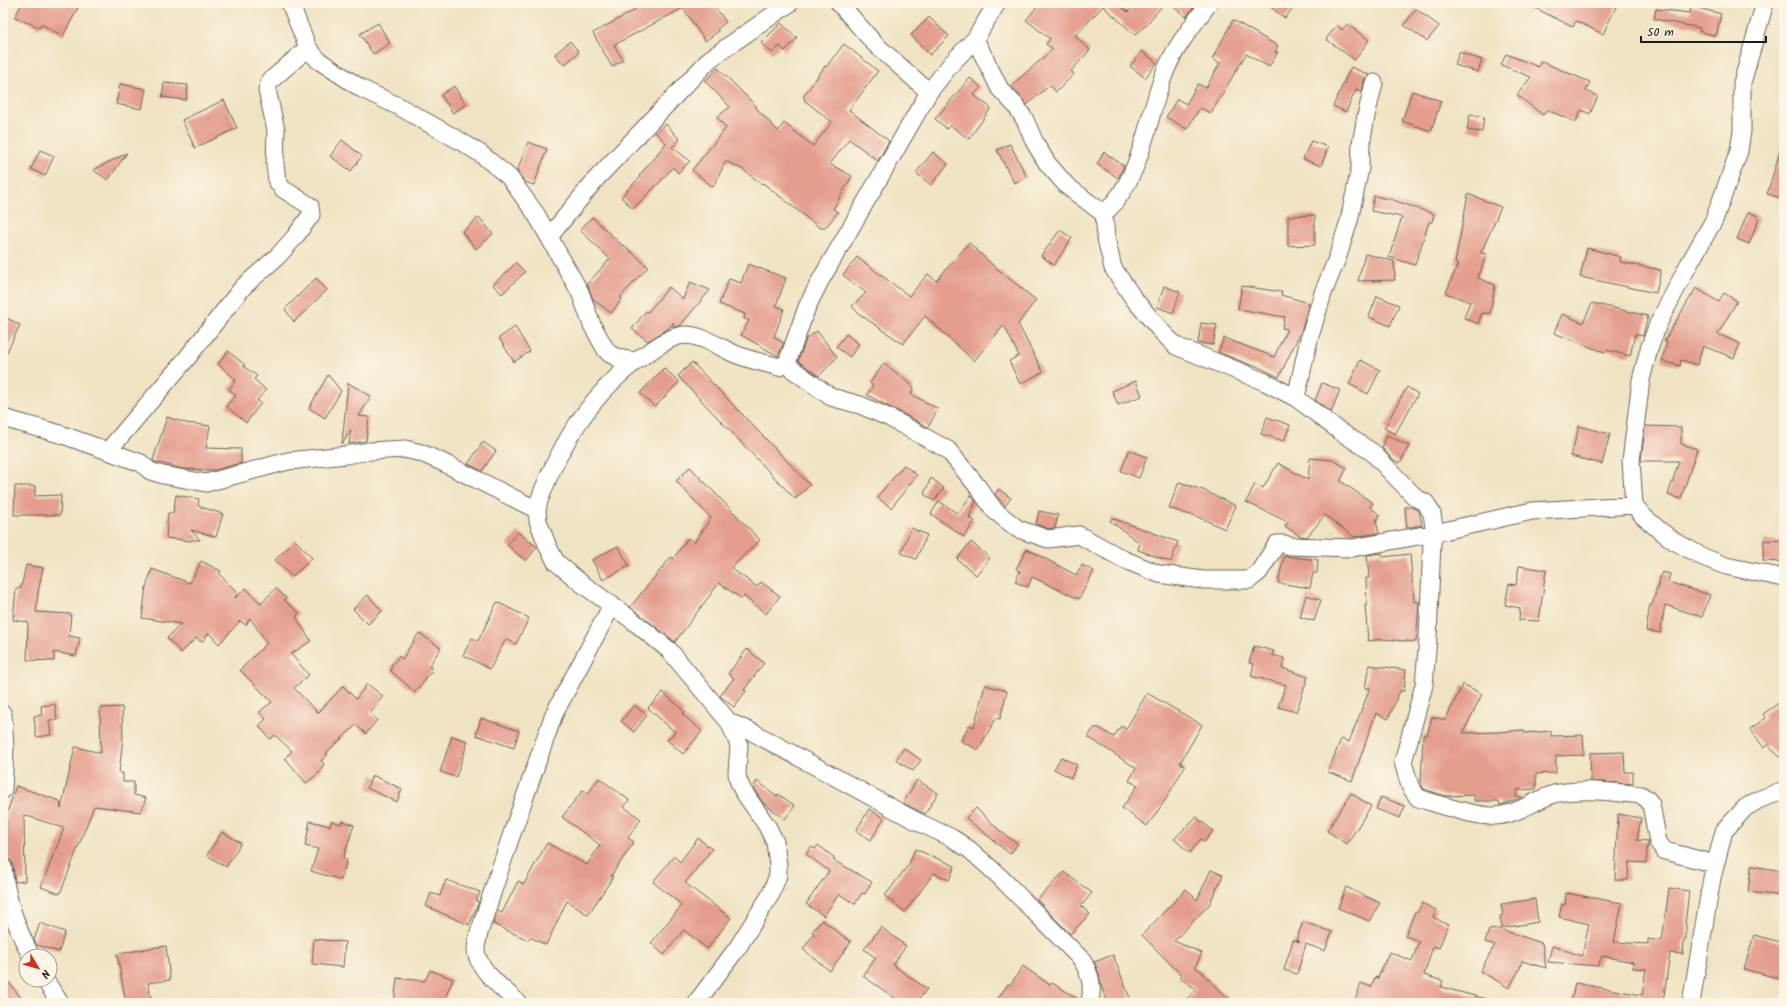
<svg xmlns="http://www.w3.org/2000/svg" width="1787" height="1006" font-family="Kalam,sans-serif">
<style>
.building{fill:#e49c8d}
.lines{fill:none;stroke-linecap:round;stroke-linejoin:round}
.minor-casing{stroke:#666256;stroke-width:19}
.minor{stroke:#fff;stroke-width:17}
</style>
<rect width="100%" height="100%" fill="#fcf5e5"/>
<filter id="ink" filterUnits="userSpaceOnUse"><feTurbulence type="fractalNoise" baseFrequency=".025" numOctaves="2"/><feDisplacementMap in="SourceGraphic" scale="8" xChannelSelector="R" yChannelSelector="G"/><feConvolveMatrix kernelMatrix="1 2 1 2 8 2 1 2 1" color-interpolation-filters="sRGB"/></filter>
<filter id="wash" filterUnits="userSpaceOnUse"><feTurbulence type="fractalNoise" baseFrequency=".012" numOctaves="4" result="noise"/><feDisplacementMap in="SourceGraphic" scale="16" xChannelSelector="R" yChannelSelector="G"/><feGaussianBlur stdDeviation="0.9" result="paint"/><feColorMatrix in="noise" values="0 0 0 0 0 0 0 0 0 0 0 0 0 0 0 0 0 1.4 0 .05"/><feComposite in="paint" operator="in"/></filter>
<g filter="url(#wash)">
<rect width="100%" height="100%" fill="#f0e3c3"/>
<g id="blocks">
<!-- building -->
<path class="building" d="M 22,3 L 70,3 L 78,8 L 63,36 L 41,24 L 40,28 L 15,17 Z
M 631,3 L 712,3 L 726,22 L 717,29 L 719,31 L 705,41 L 683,8 L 614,45 L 623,60 L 612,67 L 593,33 L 635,10 Z
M 1040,3 L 1116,3 L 1128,12 L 1135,3 L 1165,3 L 1149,21 L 1150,22 L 1135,35 L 1103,6 L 1075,36 L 1090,50 L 1071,71 L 1074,74 L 1056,92 L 1050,85 L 1027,105 L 1011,86 L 1053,49 L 1046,44 L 1050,39 L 1026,20 Z
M 1169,3 L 1197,3 L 1186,17 Z
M 1265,3 L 1297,3 L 1285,18 Z
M 1525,3 L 1609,3 L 1616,7 L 1603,34 L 1576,21 L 1573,27 Z
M 1691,6 L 1721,14 L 1716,36 L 1699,31 L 1700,28 L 1654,19 L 1656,9 L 1690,13 Z
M 1416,9 L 1439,26 L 1427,41 L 1404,25 Z
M 929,17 L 949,36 L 930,55 L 911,35 Z
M 1233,20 L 1278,46 L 1275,52 L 1278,52 L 1269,67 L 1246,54 L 1211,113 L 1200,108 L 1187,129 L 1166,117 L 1177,99 L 1186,104 L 1198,84 L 1206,88 L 1220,63 L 1212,59 Z
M 378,23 L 390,43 L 373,54 L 360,34 Z
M 781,23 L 797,38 L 785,51 L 780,46 L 772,53 L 761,43 Z
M 1347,24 L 1369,40 L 1355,60 L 1326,39 L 1337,25 L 1342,30 Z
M 570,41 L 579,52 L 564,65 L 555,54 Z
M 844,44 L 878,71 L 849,110 L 889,141 L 878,161 L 849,139 L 830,164 L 852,176 L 833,209 L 838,212 L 825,228 L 820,228 L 763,183 L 762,184 L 742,169 L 726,161 L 713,187 L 692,170 L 726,128 L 717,117 L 730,107 L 705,81 L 718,68 L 757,107 L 756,108 L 778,131 L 784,123 L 813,146 L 832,122 L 804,100 L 805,99 L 803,97 L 825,66 L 826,67 Z
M 1142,51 L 1157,63 L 1145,78 L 1130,66 Z
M 1459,52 L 1482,60 L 1478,72 L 1455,65 Z
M 1506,54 L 1539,67 L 1540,61 L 1590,82 L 1586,91 L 1598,96 L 1590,114 L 1581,110 L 1576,122 L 1547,110 L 1543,115 L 1517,95 L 1531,77 L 1501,65 Z
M 1351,67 L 1369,75 L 1364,80 L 1362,91 L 1356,89 L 1346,112 L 1333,106 Z
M 970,78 L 981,87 L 974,95 L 991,108 L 969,139 L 950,125 L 947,129 L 935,119 Z
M 164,83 L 188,85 L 186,100 L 162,97 Z
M 120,84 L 146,89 L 142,109 L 116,104 Z
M 454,86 L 466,105 L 453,113 L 441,95 Z
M 1412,91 L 1441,101 L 1431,131 L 1402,121 Z
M 224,100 L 237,128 L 195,148 L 182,120 Z
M 1470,114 L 1484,117 L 1482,132 L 1467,130 Z
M 666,124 L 680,140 L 672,147 L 690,161 L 678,173 L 673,167 L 661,181 L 633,209 L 621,197 L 640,177 L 639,176 L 666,143 L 656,133 Z
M 342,140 L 362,156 L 351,171 L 330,156 Z
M 1311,141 L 1328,147 L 1321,166 L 1303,159 Z
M 528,142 L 547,149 L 534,185 L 525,182 L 517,171 Z
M 1010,144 L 1027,177 L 1014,183 L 997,150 Z
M 1781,149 L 1784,149 L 1784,199 L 1767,194 Z
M 40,150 L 54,156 L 45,176 L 31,169 Z
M 933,152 L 948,164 L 931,185 L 916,173 Z
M 1104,152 L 1124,166 L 1118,178 L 1097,164 Z
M 127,153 L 108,180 L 93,170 Z
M 1468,194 L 1501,207 L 1481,253 L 1487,254 L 1478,278 L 1495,285 L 1490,314 L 1482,313 L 1478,324 L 1464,318 L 1470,302 L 1446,293 L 1458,264 L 1455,263 Z
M 1374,196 L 1390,199 L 1434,214 L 1432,222 L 1429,222 L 1415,265 L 1389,257 L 1402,217 L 1371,211 Z
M 1748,212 L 1758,216 L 1758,221 L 1749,244 L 1737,239 Z
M 1315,215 L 1315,245 L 1288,246 L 1288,216 Z
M 479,217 L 493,234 L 476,249 L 462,232 Z
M 592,217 L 623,246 L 624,245 L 648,267 L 620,297 L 622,299 L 611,313 L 593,299 L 587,284 L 610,259 L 580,230 Z
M 1060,230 L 1072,238 L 1054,265 L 1041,256 Z
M 969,243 L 996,268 L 1036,300 L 1018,324 L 1043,372 L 1020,384 L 1009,361 L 1019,356 L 1004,325 L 974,361 L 925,316 L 903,344 L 858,313 L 852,306 L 866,293 L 843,275 L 857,257 L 909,296 L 928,274 L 936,281 Z
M 1587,248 L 1621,257 L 1620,262 L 1661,270 L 1656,293 L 1580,277 Z
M 1365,254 L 1394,261 L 1395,280 L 1358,281 Z
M 516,263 L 525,272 L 502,294 L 493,285 Z
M 748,264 L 786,278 L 776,306 L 784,309 L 774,337 L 784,343 L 778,356 L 741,335 L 749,320 L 744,319 L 745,314 L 719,304 L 729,279 L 741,283 Z
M 316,278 L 327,290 L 294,322 L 285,309 Z
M 690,282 L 710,290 L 680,326 L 672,327 L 674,322 L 669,328 L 648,341 L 632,329 L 646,311 L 648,312 L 669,287 L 683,299 Z
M 1164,286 L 1180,292 L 1173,313 L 1157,307 Z
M 1242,286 L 1282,292 L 1281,295 L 1309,303 L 1302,329 L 1279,377 L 1254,365 L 1253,366 L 1218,352 L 1224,338 L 1274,357 L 1287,329 L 1282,328 L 1285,317 L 1238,309 Z
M 1696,288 L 1719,302 L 1724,293 L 1737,301 L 1718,334 L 1740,344 L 1734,358 L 1703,346 L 1697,365 L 1681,360 L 1680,366 L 1662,361 L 1667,341 L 1664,341 Z
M 1377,296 L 1399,305 L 1390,326 L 1369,317 Z
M 1592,303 L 1648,316 L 1643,336 L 1635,334 L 1630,356 L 1607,350 L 1606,352 L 1592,348 L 1554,333 L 1562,314 L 1583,323 Z
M 3,316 L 20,325 L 3,360 Z
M 1201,323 L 1217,325 L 1213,345 L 1198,343 Z
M 515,327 L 530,351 L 514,362 L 499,338 Z
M 817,331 L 837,357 L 819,376 L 798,361 L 806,339 Z
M 846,334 L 859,344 L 850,357 L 836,347 Z
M 228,351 L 245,365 L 243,366 L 257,376 L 254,379 L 266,390 L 257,400 L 261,403 L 246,423 L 226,406 L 236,395 L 229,389 L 236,380 L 218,364 Z
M 1360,360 L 1380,370 L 1368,394 L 1349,384 Z
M 692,362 L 810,485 L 795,499 L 678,376 Z
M 884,363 L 914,387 L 911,394 L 938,409 L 928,427 L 867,395 L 873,386 L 870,383 Z
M 664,368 L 679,382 L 655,407 L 640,393 Z
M 328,375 L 341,391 L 325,418 L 309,408 Z
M 1136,381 L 1142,396 L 1118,405 L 1112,391 Z
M 348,383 L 371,396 L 359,416 L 369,417 L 366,441 L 349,444 L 351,430 L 342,444 Z
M 1322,383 L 1340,390 L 1331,412 L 1315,400 Z
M 1407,387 L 1418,394 L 1395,434 L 1384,428 Z
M 167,417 L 186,423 L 210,426 L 206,448 L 241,449 L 241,463 L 215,470 L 184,469 L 155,462 L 153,460 Z
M 1267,417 L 1290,425 L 1284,441 L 1261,434 Z
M 1579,426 L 1610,434 L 1602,464 L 1571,456 Z
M 1645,426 L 1681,427 L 1681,444 L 1697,449 L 1681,499 L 1668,495 L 1679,461 L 1641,461 Z
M 1387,435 L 1409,446 L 1400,463 L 1392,459 L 1382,448 Z
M 483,442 L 496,451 L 482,471 L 468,464 Z
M 1129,450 L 1147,457 L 1139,478 L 1121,471 Z
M 1310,458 L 1332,460 L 1347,468 L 1340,481 L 1373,503 L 1370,507 L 1380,515 L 1376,521 L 1379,533 L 1354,537 L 1325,515 L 1307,537 L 1300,536 L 1285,526 L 1288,522 L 1246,502 L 1255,484 L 1263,488 L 1278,463 L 1308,480 Z
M 904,465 L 917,475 L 891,508 L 877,497 Z
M 690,467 L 760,540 L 731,568 L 757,587 L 761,582 L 780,596 L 766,614 L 744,596 L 742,599 L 719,583 L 675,642 L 630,607 L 671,557 L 673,559 L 688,538 L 694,543 L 711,518 L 676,481 Z
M 931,478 L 944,488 L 934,501 L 924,494 Z
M 1179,482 L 1203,490 L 1236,506 L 1225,529 L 1191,514 L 1190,515 L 1169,508 Z
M 15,486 L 35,486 L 35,496 L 61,495 L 60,515 L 14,515 Z
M 999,489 L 1011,498 L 1005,506 L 995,494 Z
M 176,495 L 199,499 L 198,506 L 223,514 L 216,537 L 191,530 L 200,540 L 191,540 L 191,541 L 166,538 L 168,513 L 173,513 Z
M 971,495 L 976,501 L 969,518 L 975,521 L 964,537 L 931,514 L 939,501 L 958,514 Z
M 1405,507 L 1411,507 L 1419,511 L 1422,525 L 1407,528 Z
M 1039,511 L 1058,515 L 1055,528 L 1049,529 L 1036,524 Z
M 1112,518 L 1178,542 L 1171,562 L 1138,550 L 1140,543 L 1110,521 Z
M 911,528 L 927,535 L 916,559 L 901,553 Z
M 518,532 L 537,547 L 526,561 L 507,545 Z
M 295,540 L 312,558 L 292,577 L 275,560 Z
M 1764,540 L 1784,541 L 1784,562 L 1763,561 Z
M 971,542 L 990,558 L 976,575 L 957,559 Z
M 618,546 L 629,566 L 603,580 L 592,560 Z
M 1027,549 L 1076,575 L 1082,565 L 1094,571 L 1079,599 L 1032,577 L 1028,587 L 1015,582 L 1020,571 L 1016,569 Z
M 1382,553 L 1383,557 L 1410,554 L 1414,602 L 1419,602 L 1416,642 L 1382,639 L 1368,641 L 1365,605 L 1367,605 L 1366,578 L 1369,578 L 1367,555 Z
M 1284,556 L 1318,560 L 1317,573 L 1313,573 L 1310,588 L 1278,583 Z
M 201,561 L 221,571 L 219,574 L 237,592 L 235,598 L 246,588 L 261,604 L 276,588 L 286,598 L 284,600 L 299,613 L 296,617 L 311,641 L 291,654 L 309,675 L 294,688 L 318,713 L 343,686 L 356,699 L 367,684 L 383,696 L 370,714 L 377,720 L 366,734 L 356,725 L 326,753 L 328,754 L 321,761 L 324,764 L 319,773 L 306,783 L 285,758 L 292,751 L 275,735 L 270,739 L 259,726 L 266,719 L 259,712 L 272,702 L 240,670 L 267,643 L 250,618 L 246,625 L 240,621 L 219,644 L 209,633 L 202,642 L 196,638 L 181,653 L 167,638 L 181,624 L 142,618 L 146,587 L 152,569 L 190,583 Z
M 26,565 L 43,568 L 38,592 L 36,612 L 71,614 L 69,636 L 80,638 L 76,656 L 54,652 L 54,661 L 27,660 L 28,622 L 13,620 L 16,588 L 21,588 Z
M 1519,566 L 1546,570 L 1539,621 L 1519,620 L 1520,608 L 1505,605 L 1509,584 L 1516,585 Z
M 1662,572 L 1670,574 L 1668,582 L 1710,595 L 1702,617 L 1665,605 L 1660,633 L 1646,631 L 1650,605 L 1652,605 Z
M 368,595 L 382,611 L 368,624 L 353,609 Z
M 1306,595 L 1321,600 L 1314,621 L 1300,617 Z
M 497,602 L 529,618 L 516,644 L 506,639 L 490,669 L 463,655 L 472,638 L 478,641 Z
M 419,633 L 441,648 L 429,666 L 433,670 L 425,678 L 426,679 L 415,692 L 391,671 L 391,666 L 399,656 L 402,659 Z
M 1254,646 L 1274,651 L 1272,655 L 1284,658 L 1282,668 L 1308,677 L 1296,712 L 1278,707 L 1286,685 L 1251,676 L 1254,664 L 1249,663 Z
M 747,649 L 764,663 L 744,690 L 746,691 L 734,707 L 720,696 L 734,678 L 728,674 Z
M 1369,665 L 1406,670 L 1404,691 L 1400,691 L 1388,719 L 1376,713 L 1352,781 L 1328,772 L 1341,739 L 1349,742 L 1370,688 L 1365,688 Z
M 1463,684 L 1482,694 L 1463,733 L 1498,732 L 1524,730 L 1524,733 L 1551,731 L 1551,736 L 1583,735 L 1584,755 L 1556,756 L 1556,773 L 1536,774 L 1536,789 L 1517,790 L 1516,796 L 1522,797 L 1501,805 L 1500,805 L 1499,801 L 1474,801 L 1474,795 L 1445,796 L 1424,789 L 1421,784 L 1423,735 L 1427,735 L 1432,717 L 1445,720 Z
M 985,685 L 1007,691 L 1000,719 L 996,718 L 978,750 L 961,741 L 969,725 L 974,727 Z
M 663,692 L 685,712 L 682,714 L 702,731 L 683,754 L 667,740 L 675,732 L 648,708 Z
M 1147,693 L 1202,725 L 1180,763 L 1185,766 L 1166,799 L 1147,826 L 1122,808 L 1138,785 L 1129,781 L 1136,768 L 1088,737 L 1094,728 L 1099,728 L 1114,737 L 1121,726 L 1126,729 Z
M 1779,703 L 1784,710 L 1784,761 L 1767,745 L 1764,748 L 1750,729 L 1766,718 L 1763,714 Z
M 55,704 L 57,720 L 49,720 L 51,735 L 36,737 L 34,716 L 42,715 L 41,706 Z
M 634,705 L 647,715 L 634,732 L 621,721 Z
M 122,707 L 123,737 L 119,773 L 123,773 L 123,782 L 134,782 L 134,795 L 146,798 L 141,812 L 94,806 L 60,894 L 41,887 L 64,828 L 24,815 L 25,881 L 15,882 L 13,865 L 11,861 L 6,858 L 6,816 L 16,786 L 60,801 L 61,809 L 75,747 L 101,753 L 100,708 Z
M 481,718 L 519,731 L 514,748 L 476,735 Z
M 452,736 L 468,741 L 456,777 L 440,772 Z
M 904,748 L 921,760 L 913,771 L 896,760 Z
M 1624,752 L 1625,772 L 1633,772 L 1633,784 L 1591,781 L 1590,753 Z
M 1061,757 L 1077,765 L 1071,778 L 1054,769 Z
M 372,775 L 402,789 L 397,802 L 367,788 Z
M 599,778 L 629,800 L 624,807 L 641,819 L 628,838 L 634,842 L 611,876 L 613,877 L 588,915 L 567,901 L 546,945 L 530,937 L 528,940 L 493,924 L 497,911 L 502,913 L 518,881 L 524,884 L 547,843 L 587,865 L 600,845 L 562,817 L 583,790 L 588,794 Z
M 917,780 L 938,793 L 925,814 L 903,803 Z
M 757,781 L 777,796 L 778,794 L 795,806 L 785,819 L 762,802 L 753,787 Z
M 1351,793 L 1371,806 L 1347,844 L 1327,831 Z
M 1381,797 L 1405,806 L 1400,818 L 1376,809 Z
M 976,808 L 1000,831 L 1018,844 L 1010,854 L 966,818 Z
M 869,809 L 884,818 L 871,840 L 856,831 Z
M 1618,814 L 1641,818 L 1637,840 L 1648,841 L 1646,863 L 1629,862 L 1628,880 L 1615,880 Z
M 1196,817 L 1213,831 L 1204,842 L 1201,839 L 1190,853 L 1174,839 Z
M 310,821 L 330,826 L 332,821 L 341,824 L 342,821 L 354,825 L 343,859 L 347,860 L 341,880 L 311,871 L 318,849 L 305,846 Z
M 222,832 L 241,843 L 226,867 L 207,855 Z
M 698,838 L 712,849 L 685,883 L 731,918 L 707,949 L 684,930 L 664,955 L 651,943 L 682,905 L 653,882 L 674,856 L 680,862 Z
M 818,845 L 835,858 L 833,860 L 872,882 L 865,894 L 862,893 L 855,904 L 839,894 L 824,916 L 806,904 L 829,871 L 806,854 L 811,847 L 815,849 Z
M 915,849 L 955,866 L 949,880 L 934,873 L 905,912 L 885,896 L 909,864 Z
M 1751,866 L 1784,871 L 1784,896 L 1748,892 Z
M 1211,870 L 1223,875 L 1209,905 L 1174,941 L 1202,953 L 1195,967 L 1204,973 L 1203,974 L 1234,1003 L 1184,1003 L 1196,989 L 1180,978 L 1182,976 L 1142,935 L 1186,889 L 1197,900 Z
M 1064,872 L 1092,893 L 1081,906 L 1090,914 L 1070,934 L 1037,900 Z
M 446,880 L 480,892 L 476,901 L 479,902 L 469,925 L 426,906 L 431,893 L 440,896 Z
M 1346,887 L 1380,903 L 1369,921 L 1338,908 Z
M 1669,888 L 1689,891 L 1685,924 L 1686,924 L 1686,939 L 1684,939 L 1683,954 L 1670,953 L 1663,1003 L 1571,1003 L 1575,983 L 1642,995 L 1646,969 L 1633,968 L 1633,962 L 1602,956 L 1598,966 L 1548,962 L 1552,946 L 1582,956 L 1589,924 L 1559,917 L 1562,904 L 1565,905 L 1566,893 L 1622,903 L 1614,942 L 1648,944 L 1648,939 L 1662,941 Z
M 1535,899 L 1538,922 L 1502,928 L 1500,916 L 1503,915 L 1501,904 Z
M 1422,903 L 1436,910 L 1433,917 L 1448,925 L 1439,948 L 1433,946 L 1424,975 L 1443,981 L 1441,987 L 1486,999 L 1485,1003 L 1428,1003 L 1413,999 L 1413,1003 L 1354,1003 L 1361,983 L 1371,987 L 1375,977 L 1378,978 L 1389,952 L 1412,961 L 1419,941 L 1405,936 L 1415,912 L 1417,913 Z
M 822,920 L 851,942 L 830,971 L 803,949 L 814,934 L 812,932 Z
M 1303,922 L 1332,932 L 1325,951 L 1306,944 L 1297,974 L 1284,970 L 1293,940 L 1300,942 L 1296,940 Z
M 40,923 L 65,932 L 59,952 L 37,945 L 34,940 Z
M 881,927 L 906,946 L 893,965 L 927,989 L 916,1003 L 902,1003 L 863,976 L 876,958 L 864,949 Z
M 1499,929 L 1542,943 L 1546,968 L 1522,961 L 1520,968 L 1509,988 L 1480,971 L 1495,945 L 1485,942 L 1489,930 Z
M 1754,935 L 1784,943 L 1784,980 L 1744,969 Z
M 314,939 L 345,942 L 343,967 L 312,964 Z
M 166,946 L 170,980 L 148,983 L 152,1003 L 126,1003 L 117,954 L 151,948 Z
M 1113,955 L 1132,1003 L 1108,1003 L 1101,986 L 1099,973 L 1094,962 Z
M 1023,966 L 1050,985 L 1052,983 L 1080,1000 L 1080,1003 L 995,1003 L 1008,984 L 1010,985 Z
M 430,970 L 453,979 L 443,1003 L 394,1003 L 397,978 L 425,981 Z
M 3,975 L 25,1003 L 3,1003 Z"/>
</g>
</g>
<g filter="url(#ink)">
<use href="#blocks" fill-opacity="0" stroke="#666256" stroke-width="1"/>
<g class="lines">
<!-- minor casing -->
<g class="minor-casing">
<path id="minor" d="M 290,3 L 308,48 L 318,60 L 362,89 L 400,107 L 460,141 L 481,154 L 509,177 L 536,214 L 580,292 L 592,325 L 606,350 L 610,354 L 618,358 L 635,361
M 839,3 L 875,44 L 929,92
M 1765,3 L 1742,83 L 1742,131 L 1739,151 L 1714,220 L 1689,264 L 1658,324 L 1649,349 L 1641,380 L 1631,461 L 1634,505 L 1643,516 L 1658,529 L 1674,541 L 1703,557 L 1726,566 L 1784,578
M 975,39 L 1000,89 L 1016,106 L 1025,120 L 1035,143 L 1047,163 L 1067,186 L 1104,214 L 1106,238 L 1113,268 L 1134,299 L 1161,331 L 1176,346 L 1265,382 L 1296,398 L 1341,432 L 1372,452 L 1416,498 L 1426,503 L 1432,514 L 1435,533 L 1432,542 L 1428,638 L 1424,685 L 1403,762 L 1410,786 L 1418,798 C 1438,804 1475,817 1495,816 C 1518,815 1537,798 1558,793 C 1584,788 1615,792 1641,795 L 1647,799 L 1651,804 L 1658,842 L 1665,851 L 1715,864
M 1104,214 C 1143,177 1146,120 1165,72 C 1175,47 1193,25 1209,3
M 549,237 L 596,179 L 710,59 L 790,3
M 785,364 L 831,397 L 860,405 L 890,418 L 948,450 L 977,486 L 995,511 L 1018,529 L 1048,539 L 1079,535 L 1125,560 L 1159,574 L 1203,580 L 1249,580 L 1259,572 L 1277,544 L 1284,544 L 1291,546 L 1352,548 L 1435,533 L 1532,511 L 1634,505
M 1296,398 L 1308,343 L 1323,293 L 1338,256 L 1349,221 L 1360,168 L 1361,144 L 1366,116 L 1374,83
M 3,418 L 60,434 L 108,451 L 141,463 L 150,471 L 163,475 L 206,483 L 288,461 L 346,455 L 370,451 L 405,449 L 421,453 L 442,462 L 537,510
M 108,451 L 187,358 L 243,287 L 278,256 L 294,238 L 311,215 L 310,206 L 283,189 L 277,181 L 275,164 L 276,130 L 267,90 L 270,81 L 308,48
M 3,714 L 5,749 L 3,790
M 729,722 L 754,733 L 916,821 L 952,838 L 970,850 L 999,876 L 1082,960 C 1091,976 1093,984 1090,1003
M 3,867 C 6,899 16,927 31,956
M 45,980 L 60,1003
M 518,1003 C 505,990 476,969 476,949 C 476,944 478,938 479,933 L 509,842 L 554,714 L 612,605
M 696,1003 L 738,947 L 771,894 L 778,875 L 778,865 L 775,842 L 767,826 L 743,791 L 738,780 L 737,773 L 739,745 L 729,722 L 669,650 L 632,620 L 581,583 L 556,562 L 548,547 L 538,521 L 537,510 L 539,501 C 561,441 597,385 652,350 C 663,343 673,335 687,335 C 704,336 721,348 735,354 C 749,360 765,363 779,367 L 785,364 L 788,360 L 807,307 L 820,281 L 929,92 L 951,64 L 975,39 L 997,3
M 1691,1003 L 1712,878 L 1724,831 L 1745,808 L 1758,800 L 1784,790"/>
</g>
<!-- minor -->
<use href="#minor" class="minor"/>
</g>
</g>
<!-- margin -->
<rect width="1787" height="1006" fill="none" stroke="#fcf5e5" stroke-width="16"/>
<!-- north arrow -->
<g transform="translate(38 968) rotate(128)"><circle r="19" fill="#fcf5e5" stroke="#a29e95"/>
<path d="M0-3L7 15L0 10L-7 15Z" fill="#c8321e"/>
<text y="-6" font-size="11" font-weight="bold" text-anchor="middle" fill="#1c1c1c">N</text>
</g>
<!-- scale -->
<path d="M1641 36v6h125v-6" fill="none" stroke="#1c1c1c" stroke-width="2"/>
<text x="1647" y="36" font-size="12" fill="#1c1c1c" stroke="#fcf5e5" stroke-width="3" paint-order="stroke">50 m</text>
</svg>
